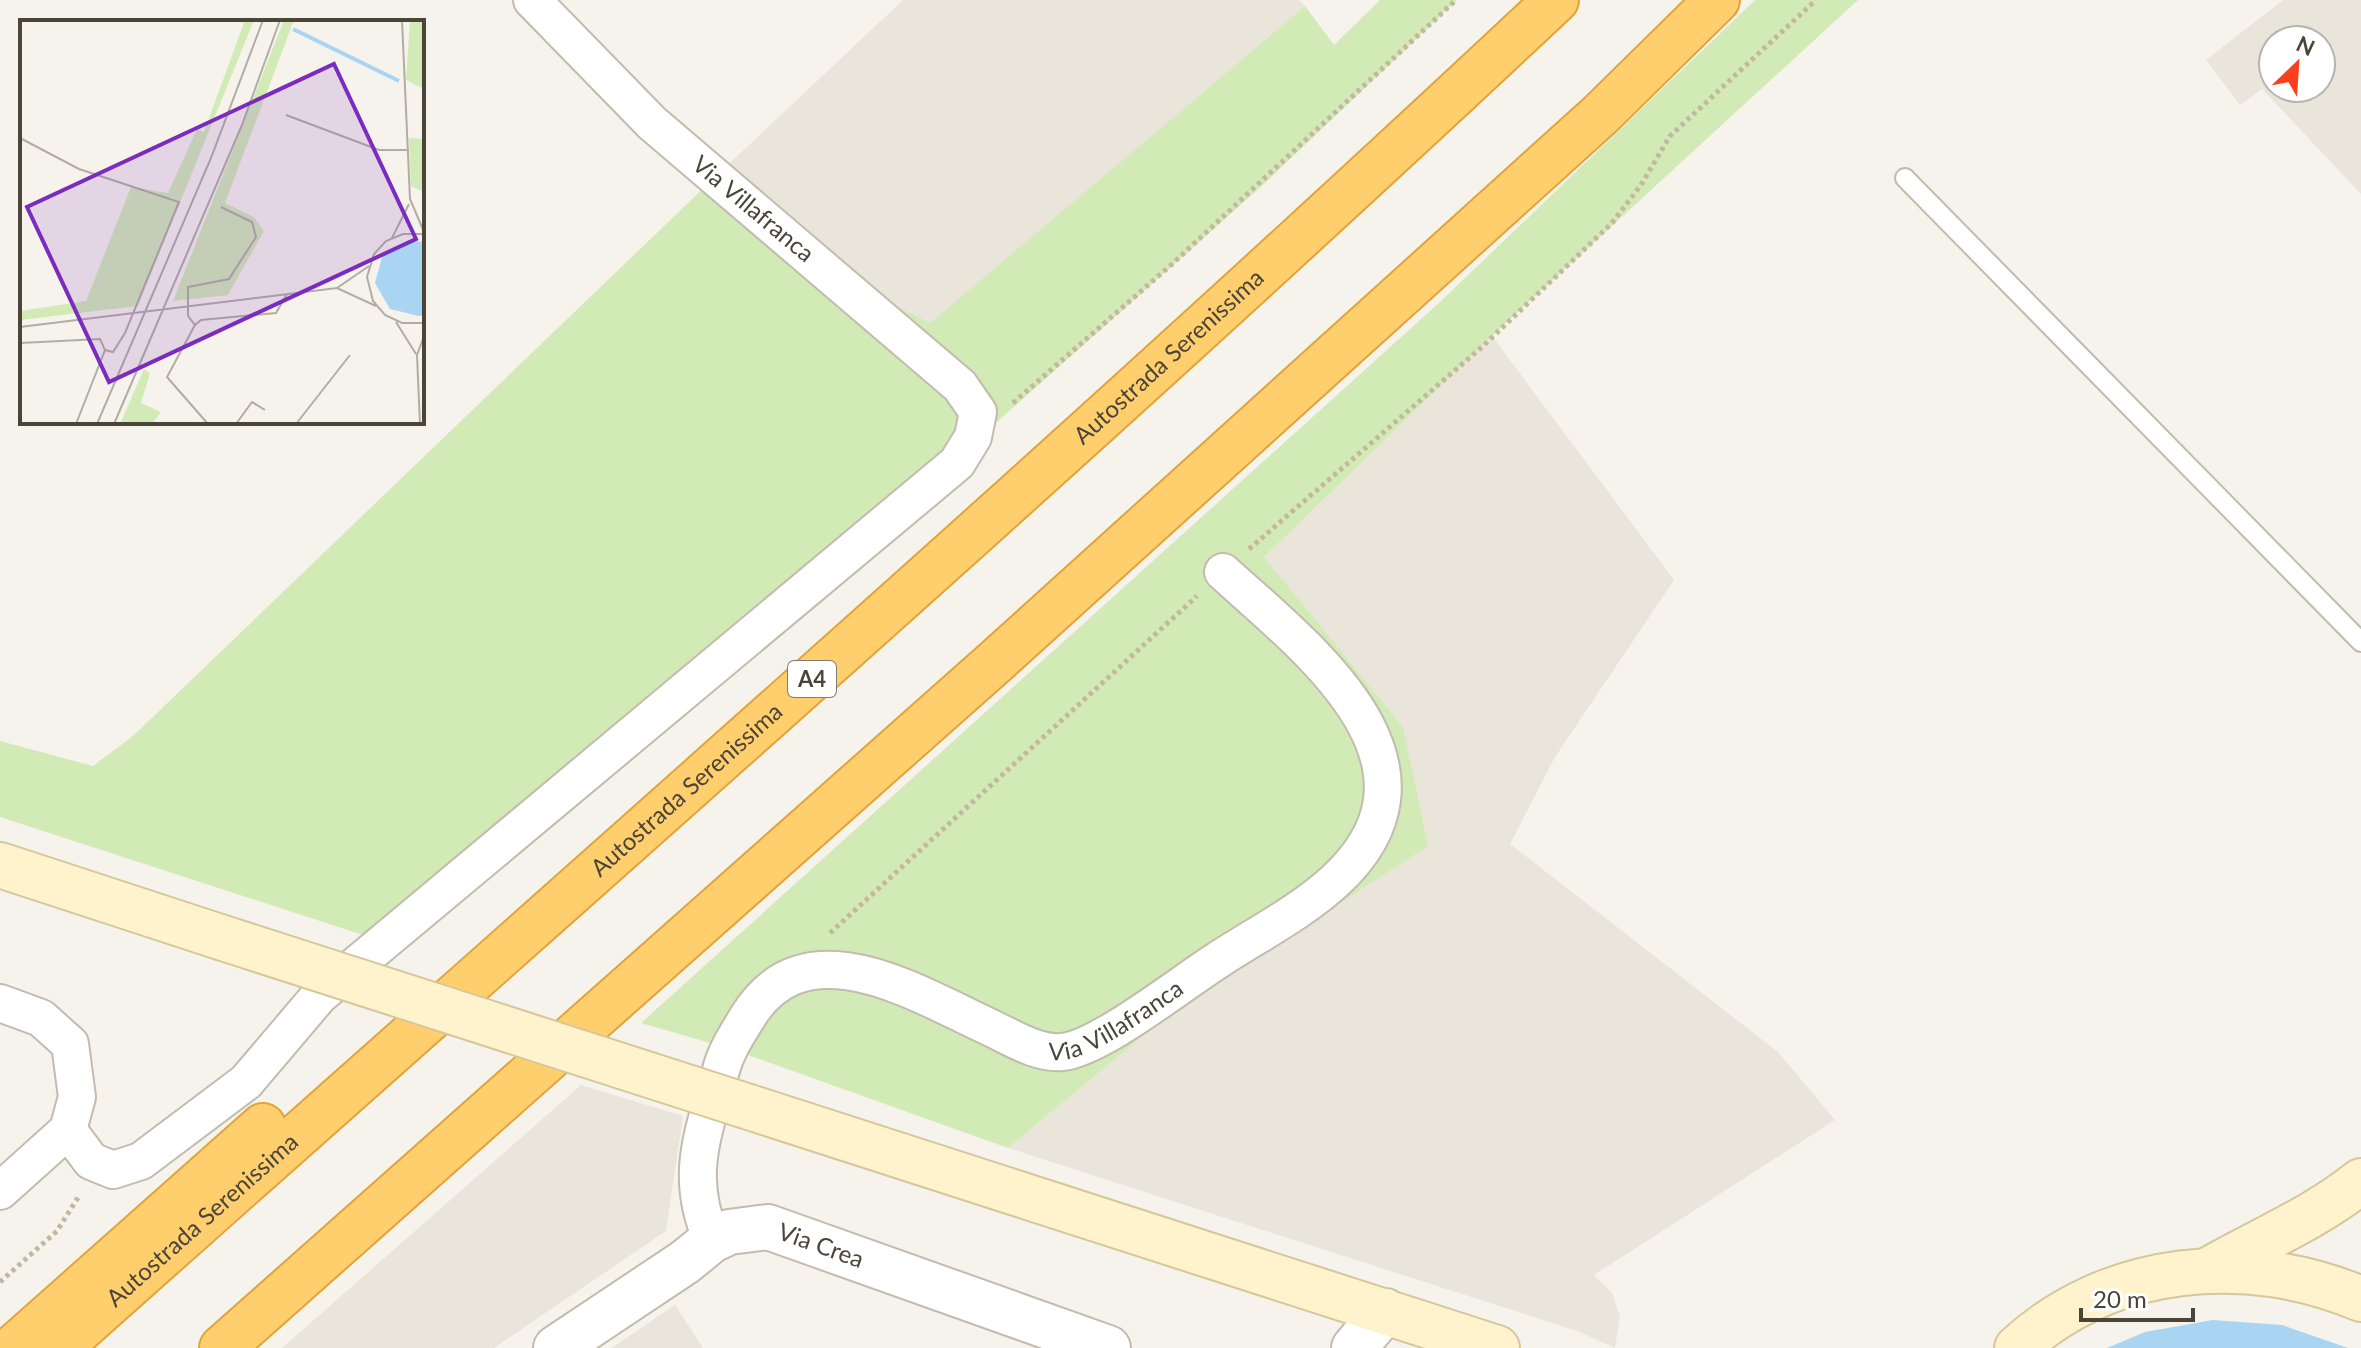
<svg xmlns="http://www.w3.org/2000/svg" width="2361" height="1348" font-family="Lato,sans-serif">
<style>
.residential{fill:#eae5da;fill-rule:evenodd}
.green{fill:#d2eab5}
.water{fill:#a9d4f2}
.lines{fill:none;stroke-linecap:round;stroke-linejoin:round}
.service-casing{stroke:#c2bbae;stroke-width:22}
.minor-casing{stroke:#c2bbae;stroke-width:40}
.tertiary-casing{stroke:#c2bbae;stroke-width:48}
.secondary-casing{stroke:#d6c79b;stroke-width:48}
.motorway-casing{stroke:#e0a43c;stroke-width:48}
.path{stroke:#c4b79f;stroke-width:5;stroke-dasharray:4 4;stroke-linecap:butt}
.service{stroke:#fff;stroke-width:18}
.minor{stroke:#fff;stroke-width:36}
.tertiary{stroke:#fff;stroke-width:44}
.secondary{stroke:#fff3cd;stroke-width:44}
.motorway{stroke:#ffcf6e;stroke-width:44}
.secondary-bridge-casing{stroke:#d6c79b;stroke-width:48;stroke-linecap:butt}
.secondary-bridge{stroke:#fff3cd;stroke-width:44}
.labels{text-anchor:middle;stroke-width:6;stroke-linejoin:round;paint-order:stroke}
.shield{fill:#fff;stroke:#817c74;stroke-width:2}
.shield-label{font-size:22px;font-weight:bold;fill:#4b4439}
.street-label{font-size:24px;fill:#4b4439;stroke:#fff}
.inset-river{fill:none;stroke:#a9d4f2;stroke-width:4}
.inset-road{fill:none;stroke:#b2ada4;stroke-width:2}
.view{fill:#7b2cbf;fill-opacity:0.15;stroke:#7b2cbf;stroke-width:4}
.inset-edge{fill:none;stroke:#4b4439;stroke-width:4}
</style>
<rect width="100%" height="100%" fill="#f6f3ec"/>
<!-- residential -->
<path class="residential" d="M 903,0 L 1299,0 L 1305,6 L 930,324 L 872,294 L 713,179 Z
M 2283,0 L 2361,0 L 2361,194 L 2262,89 L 2240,105 L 2206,60 ZM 2321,40 L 2321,88 L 2273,88 L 2273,40 Z
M 1492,336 L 1674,580 L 1555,757 L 1510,844 L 1778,1052 L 1835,1120 L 1594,1275 L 1612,1293 L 1620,1316 L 1615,1348 L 1577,1331 L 1008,1148 L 1173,1011 L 1403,727 L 1264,557 Z
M 581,1085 L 683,1116 L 666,1231 L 494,1348 L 282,1348 Z
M 675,1305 L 703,1348 L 611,1348 L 613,1347 Z"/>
<!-- green -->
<path class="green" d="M 1380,0 L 1457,0 L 1264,184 L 406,949 L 0,817 L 0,741 L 93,766 L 133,736 L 713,179 L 872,294 L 930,323 L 1305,6 L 1334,45 Z
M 1755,0 L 1858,0 L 1492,336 L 1264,557 L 1403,727 L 1428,846 L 1173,1011 L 1008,1148 L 731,1049 L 641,1023 L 1440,302 Z"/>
<!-- water -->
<path class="water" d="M 2213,1320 L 2282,1325 L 2348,1348 L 2107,1348 L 2145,1332 Z"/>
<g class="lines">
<!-- service casing -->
<g class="service-casing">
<path id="service" d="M 1905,178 L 2361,642"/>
</g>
<!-- minor casing -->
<g class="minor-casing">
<g id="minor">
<path d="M 0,1003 L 41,1018 L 70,1044 L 77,1097 L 68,1130 L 0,1191"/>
<path d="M 68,1130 L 91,1161 L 113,1170 L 141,1161 L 246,1082 L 319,996 L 957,463 L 973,437 L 978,412 L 960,386 L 652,123 L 532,0"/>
<path id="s1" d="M 712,1240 C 684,1176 703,1134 721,1070 C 726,1051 736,1036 747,1018 C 804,923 914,992 989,1027 C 1011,1037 1036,1054 1062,1052 C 1099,1049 1183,982 1218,960 C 1256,935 1303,911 1336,880 C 1460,764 1308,649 1223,572"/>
</g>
</g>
<!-- tertiary casing -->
<g class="tertiary-casing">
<g id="tertiary">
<path id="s2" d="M 556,1348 L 685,1262 L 712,1240 L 729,1232 L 768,1227 L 1108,1348"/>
<path d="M 1354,1348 L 1385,1311"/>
</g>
</g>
<!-- secondary casing -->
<g class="secondary-casing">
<path id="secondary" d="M 0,865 L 220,937
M 749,1107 L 1497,1348
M 2210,1269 C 2261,1240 2315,1218 2361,1181
M 2017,1348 C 2110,1262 2248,1251 2361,1299"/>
</g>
<!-- motorway casing -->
<g class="motorway-casing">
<g id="motorway">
<path d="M 13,1348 L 263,1126"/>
<path id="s3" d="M 59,1348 C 560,901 1066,460 1556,0"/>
<path d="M 222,1348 L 994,663 L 1600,115 L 1717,0"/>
</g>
</g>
<!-- path -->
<path class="path" d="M 1013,403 L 1171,265 L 1456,0
M 1249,549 L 1483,346 L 1612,223 L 1641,185 L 1670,136 L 1816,0
M 830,933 L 1197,596
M 0,1282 L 57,1231 L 79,1196"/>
<!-- service -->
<use href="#service" class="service"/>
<!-- minor -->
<use href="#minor" class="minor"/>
<!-- tertiary -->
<use href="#tertiary" class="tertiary"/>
<!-- secondary -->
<use href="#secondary" class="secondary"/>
<!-- motorway -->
<use href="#motorway" class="motorway"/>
<!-- secondary-bridge casing -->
<g class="secondary-bridge-casing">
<path id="secondary-bridge" d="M 220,937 L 749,1107"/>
</g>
<!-- secondary-bridge -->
<use href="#secondary-bridge" class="secondary-bridge"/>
</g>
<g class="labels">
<!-- shield labels -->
<rect class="shield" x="788" y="661" width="48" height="36" rx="6"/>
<g class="shield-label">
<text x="812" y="687">A4</text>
</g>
<!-- street labels -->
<g class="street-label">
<text transform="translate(753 209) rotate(40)" y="8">Via Villafranca</text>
<text dy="8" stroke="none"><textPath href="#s3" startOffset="1488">Autostrada Serenissima</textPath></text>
<text dy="8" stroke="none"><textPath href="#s3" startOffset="840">Autostrada Serenissima</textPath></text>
<text dy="8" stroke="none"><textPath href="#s1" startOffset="644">Via Villafranca</textPath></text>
<text dy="8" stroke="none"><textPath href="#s3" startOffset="192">Autostrada Serenissima</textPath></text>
<text dy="8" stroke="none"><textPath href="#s2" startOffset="304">Via Crea</textPath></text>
</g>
</g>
<!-- overview -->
<g transform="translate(20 20)">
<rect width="404" height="404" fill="#f6f3ec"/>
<path d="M 225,0 L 234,0 L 118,286 L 0,300 L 0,291 L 66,281 L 111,167 L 148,173 L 177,109 L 184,112 ZM 264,0 L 274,0 L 205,183 L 234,197 L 244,211 L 208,275 L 153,281 ZM 390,0 L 404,0 L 404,69 L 386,60 ZM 389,118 L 404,119 L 404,172 L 391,166 ZM 124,349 L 130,353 L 121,383 L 141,392 L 132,404 L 100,404 Z" fill="#d2eab5"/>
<path d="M 389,220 L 404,222 L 404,295 L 399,296 L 370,289 L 355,263 L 363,234 Z" fill="#a9d4f2"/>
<path class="inset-river" d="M 273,9 L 379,61"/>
<path class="inset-road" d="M 382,0 L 390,179 L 404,212M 266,95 L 359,130 L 389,130M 0,118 L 59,149 L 159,182 L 105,313 L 93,332 L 85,330M 404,214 L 383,214 L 366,221 L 354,234 L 347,257 L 353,281 L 365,295 L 382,303 L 404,303M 372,218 L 389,184M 317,268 L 349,246M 376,302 L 396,334M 175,305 L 168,296 L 168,267 L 209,259 L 236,217 L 232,202 L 201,187M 0,307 L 317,268 L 356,286M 0,323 L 80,319 L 85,330 L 56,404M 77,404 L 191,138 L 243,0M 94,404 L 222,105 L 260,0M 188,404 L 147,357 L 175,305 L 181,300 L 256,293 L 267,274M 216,404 L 232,382 L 245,390M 276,404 L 330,335M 400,404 L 397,335 L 404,316"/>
<path class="view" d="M 314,44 L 396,219 L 89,362 L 7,187 Z"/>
<rect width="404" height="404" class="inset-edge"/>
</g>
<!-- north arrow -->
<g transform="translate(2297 64) rotate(25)"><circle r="38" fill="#ffffff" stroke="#b7b4b0" stroke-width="2"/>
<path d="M0-6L14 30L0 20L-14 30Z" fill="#fc3f1d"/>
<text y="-12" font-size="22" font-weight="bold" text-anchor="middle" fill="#4b4439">N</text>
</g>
<!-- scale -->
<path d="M2081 1308v12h112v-12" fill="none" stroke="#4b4439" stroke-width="4"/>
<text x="2093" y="1308" font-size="24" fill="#4b4439" stroke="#ffffff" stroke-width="6" paint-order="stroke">20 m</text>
</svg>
